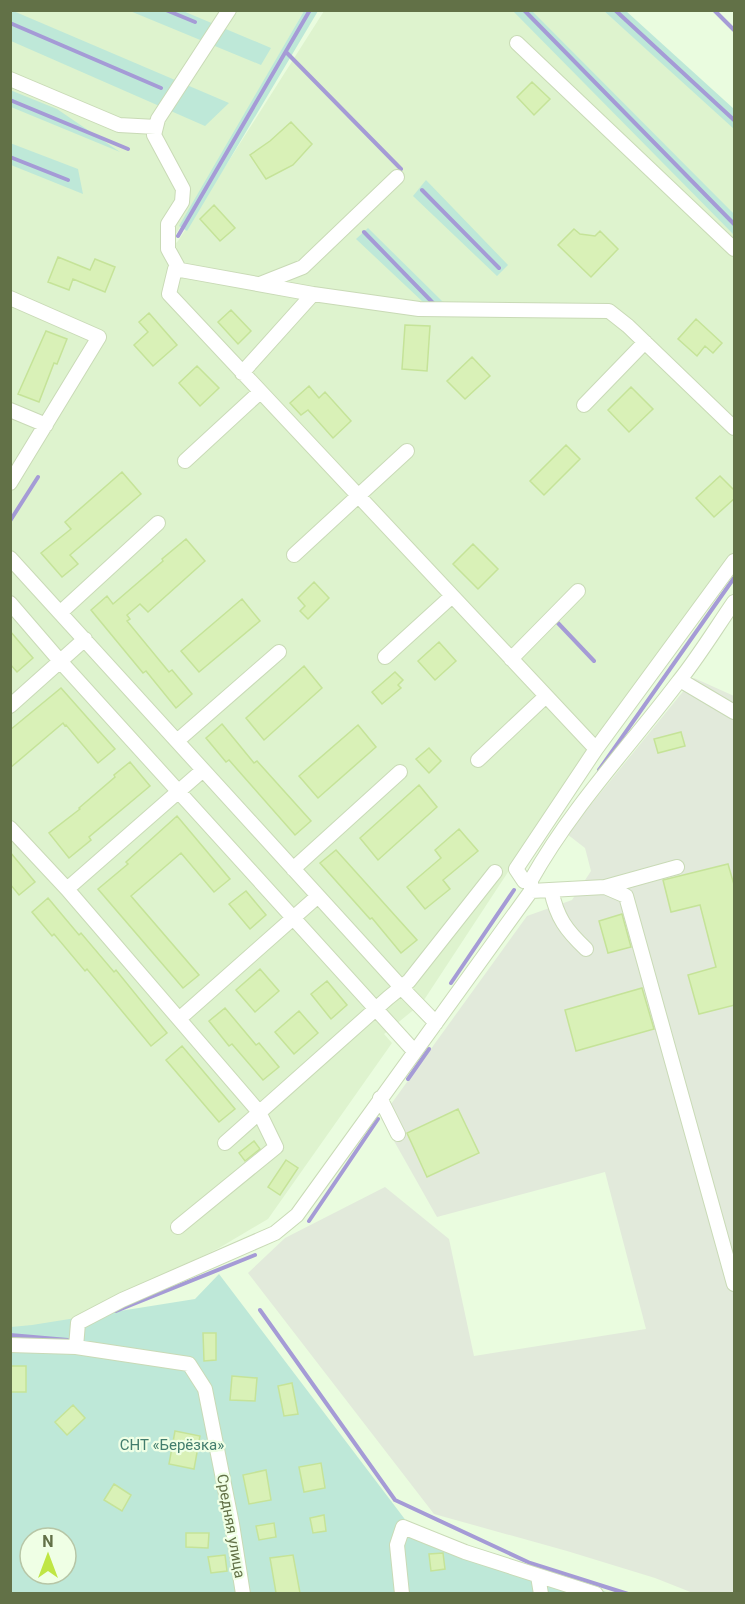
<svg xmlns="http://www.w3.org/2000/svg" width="745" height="1604" font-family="Roboto,sans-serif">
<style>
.residential{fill:#def3ce}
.industrial{fill:#e2eadb}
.green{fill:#bee8d8;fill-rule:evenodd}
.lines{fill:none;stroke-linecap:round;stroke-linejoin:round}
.stream{stroke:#a59bd6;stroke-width:4}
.building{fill:#d9f1b7;stroke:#c5e398;stroke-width:1.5}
.minor-casing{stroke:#c9dab6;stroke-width:16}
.minor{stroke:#fff;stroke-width:14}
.labels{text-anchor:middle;stroke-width:4.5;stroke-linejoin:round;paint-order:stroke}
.park-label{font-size:15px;fill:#427d6d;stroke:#efffe5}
.street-label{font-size:15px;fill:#627147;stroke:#efffe5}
</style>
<rect width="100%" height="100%" fill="#eafcdf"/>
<!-- residential -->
<path class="residential" d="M 11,11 L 304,11 L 164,255 L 178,241 L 324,11 L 604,11 L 734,127 L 734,553 L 508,872 L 422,1003 L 384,1034 L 392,1043 L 268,1219 L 219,1248 L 62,1326 L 10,1336 Z"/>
<!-- industrial -->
<path class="industrial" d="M 694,678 L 734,696 L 734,1593 L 693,1593 L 655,1578 L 567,1551 L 434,1514 L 248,1273 L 285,1238 L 385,1187 L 449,1239 L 474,1356 L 646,1329 L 605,1172 L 437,1217 L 381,1118 L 527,916 L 572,900 L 591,871 L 585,848 L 567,834 Z"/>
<!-- green -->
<path class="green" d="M 11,10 L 229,103 L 205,126 L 11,41 Z
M 130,11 L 183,11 L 271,48 L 261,65 Z
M 304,11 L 318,11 L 187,231 L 179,226 Z
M 513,11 L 532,11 L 734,214 L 734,235 Z
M 604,11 L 626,11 L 734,109 L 734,129 Z
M 10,90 L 57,109 L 120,152 L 11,107 Z
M 10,143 L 78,169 L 83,194 L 11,165 Z
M 426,180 L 508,265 L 497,276 L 413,196 Z
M 368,228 L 444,303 L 423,302 L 356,239 Z
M 219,1274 L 410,1526 L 609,1593 L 11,1594 L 11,1327 L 32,1325 L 195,1299 ZM 30,1538 L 66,1538 L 66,1574 L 30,1574 Z"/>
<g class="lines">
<!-- stream -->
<path class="stream" d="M 166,10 L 195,22
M 524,10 L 734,224
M 615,10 L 734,120
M 714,10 L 734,30
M 10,23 L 161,88
M 286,52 L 401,169
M 10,100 L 128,149
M 10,157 L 68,180
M 422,190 L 499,268
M 364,232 L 434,304
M 178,236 L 310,10
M 10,521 L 38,477
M 557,622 L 594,661
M 599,770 L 734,578
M 451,983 L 514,890
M 408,1079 L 429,1049
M 309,1221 L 378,1119
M 260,1310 L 395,1500 L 530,1563 L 628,1594
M 116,1311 L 255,1255
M 10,1335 L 68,1340"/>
</g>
<!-- building -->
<path class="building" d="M 532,82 L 550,99 L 534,115 L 517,97 Z
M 291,122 L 312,144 L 293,165 L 266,179 L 250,155 L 270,141 Z
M 214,205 L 235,228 L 220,241 L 200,219 Z
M 574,229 L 580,234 L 595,236 L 600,231 L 618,249 L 591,277 L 558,245 Z
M 58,257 L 90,270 L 95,259 L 115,267 L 105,292 L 73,279 L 69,290 L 48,282 Z
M 231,310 L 251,331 L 238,344 L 218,322 Z
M 149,313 L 177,345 L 153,366 L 134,345 L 148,332 L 139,322 Z
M 696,319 L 722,343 L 713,353 L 705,346 L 697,356 L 678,339 Z
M 405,325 L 430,326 L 427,371 L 402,369 Z
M 46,331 L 67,339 L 57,364 L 54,363 L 39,402 L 18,394 Z
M 472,357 L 490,376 L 465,399 L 447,381 Z
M 197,366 L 219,388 L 200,406 L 179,383 Z
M 309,386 L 319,398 L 325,392 L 351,421 L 333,438 L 308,410 L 301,415 L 290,403 Z
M 631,387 L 653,409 L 629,432 L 608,410 Z
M 566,445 L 580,459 L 544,495 L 530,481 Z
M 122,472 L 141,494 L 70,555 L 78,564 L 62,577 L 41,553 L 71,529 L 65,522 Z
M 720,476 L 735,491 L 735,498 L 714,517 L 696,498 Z
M 186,539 L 205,561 L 148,612 L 140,604 L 127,615 L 130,619 L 127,621 L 169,672 L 172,670 L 192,694 L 176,708 L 146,671 L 143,673 L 91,610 L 107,596 L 113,604 L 163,561 L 162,559 Z
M 473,544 L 498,569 L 478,589 L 453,564 Z
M 314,582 L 329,598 L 308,619 L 300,611 L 305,606 L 298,598 Z
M 242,599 L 260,621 L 199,672 L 181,651 Z
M 10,631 L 33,658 L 17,672 L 10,664 Z
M 439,642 L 456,661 L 435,680 L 418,661 Z
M 304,666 L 322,688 L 264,740 L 246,718 Z
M 395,672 L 403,680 L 398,685 L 401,688 L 382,704 L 372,692 Z
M 61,688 L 115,749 L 98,763 L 66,725 L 65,726 L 63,723 L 10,768 L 10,730 Z
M 222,724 L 254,763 L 257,761 L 311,821 L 295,835 L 229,760 L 226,762 L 206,738 Z
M 358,725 L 376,747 L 318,798 L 299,776 Z
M 681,732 L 685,746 L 658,753 L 654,739 Z
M 429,748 L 441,761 L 429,773 L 416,759 Z
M 130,762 L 150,786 L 89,837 L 91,840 L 69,858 L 49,833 L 80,809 L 79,808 L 115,777 L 114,775 Z
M 419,785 L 437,807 L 378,860 L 360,838 Z
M 177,816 L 230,879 L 214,892 L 181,853 L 131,896 L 199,975 L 183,988 L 98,889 L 128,864 L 126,862 Z
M 459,829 L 478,851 L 443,880 L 450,889 L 425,909 L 407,887 L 441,858 L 435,850 Z
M 336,850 L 417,940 L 401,953 L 372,918 L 370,919 L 320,863 Z
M 10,852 L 35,882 L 19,895 L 10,884 Z
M 728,864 L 735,888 L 735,1005 L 699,1014 L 688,975 L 716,967 L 700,905 L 671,912 L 663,880 Z
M 246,891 L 266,915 L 250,929 L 229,904 Z
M 48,898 L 79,935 L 81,933 L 114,972 L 116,970 L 167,1033 L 151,1046 L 87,969 L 85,971 L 54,934 L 52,936 L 32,912 Z
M 622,914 L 631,947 L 608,953 L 599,921 Z
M 260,969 L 279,991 L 255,1012 L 236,990 Z
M 327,981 L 347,1005 L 331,1019 L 311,994 Z
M 642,988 L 654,1029 L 576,1051 L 565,1010 Z
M 225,1008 L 256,1045 L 259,1043 L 279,1067 L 263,1080 L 232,1044 L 229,1046 L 209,1021 Z
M 299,1011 L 318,1033 L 294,1054 L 275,1032 Z
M 182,1046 L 235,1109 L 219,1122 L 166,1060 Z
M 458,1109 L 479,1153 L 427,1177 L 407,1133 Z
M 254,1141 L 260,1149 L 245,1161 L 239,1153 Z
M 286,1160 L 298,1168 L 280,1195 L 268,1187 Z
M 203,1333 L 216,1333 L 216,1360 L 204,1361 Z
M 10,1366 L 26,1366 L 26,1392 L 10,1392 Z
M 232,1376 L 257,1378 L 255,1401 L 230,1400 Z
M 292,1383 L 298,1414 L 284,1416 L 278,1386 Z
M 73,1405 L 85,1418 L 67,1435 L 55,1422 Z
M 175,1431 L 200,1436 L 194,1469 L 169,1464 Z
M 321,1463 L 325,1488 L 304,1492 L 299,1467 Z
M 266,1470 L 271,1500 L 249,1504 L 243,1475 Z
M 114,1484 L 131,1495 L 122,1511 L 104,1500 Z
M 324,1515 L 326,1531 L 313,1533 L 310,1518 Z
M 274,1523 L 276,1537 L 259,1540 L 256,1526 Z
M 186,1533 L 209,1533 L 208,1548 L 186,1547 Z
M 443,1553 L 445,1569 L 431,1571 L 429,1554 Z
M 225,1555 L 227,1571 L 211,1573 L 208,1557 Z
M 293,1555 L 300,1593 L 276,1593 L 270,1558 Z"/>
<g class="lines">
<!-- minor casing -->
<g class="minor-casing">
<path id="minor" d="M 517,43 L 734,249
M 10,79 L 119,125 L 156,127
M 179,269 L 168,249 L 168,224 L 182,202 L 183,189 L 154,135 L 158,119 L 229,10
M 260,284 L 303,267 L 397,177
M 313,294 L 175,269 L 169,294 L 596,749
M 10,298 L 99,337 L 10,483
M 242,373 L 313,294 L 419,309 L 609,311 L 628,326 L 734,428
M 584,405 L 645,342
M 10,410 L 46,425
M 185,461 L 260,392
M 294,555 L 407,451
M 10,558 L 401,987 L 436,1023
M 10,603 L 60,661 L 414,1051
M 61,612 L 158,523
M 385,657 L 452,596
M 511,659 L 578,591
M 680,680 L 734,712
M 10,706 L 85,639
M 177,741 L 279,652
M 478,760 L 546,696
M 10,828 L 67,889 L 259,1112 L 276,1147 L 178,1227
M 293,869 L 400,772
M 531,880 C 572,807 629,747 679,681 C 699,656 716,628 734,602
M 605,887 L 677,867
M 67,889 L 203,770
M 551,890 C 557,918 566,930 586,949
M 531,891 L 605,887 L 626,896 L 734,1284
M 179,1019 L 318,896
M 380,1098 L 398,1134
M 225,1143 L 388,998 L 409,981 L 495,872
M 10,1345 L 76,1347 L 189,1364 L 205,1389 L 232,1524 L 243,1594
M 76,1347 L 78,1323 L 122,1300 L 275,1233 L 297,1215 L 531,891 L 531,880 L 524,881 L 516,869 L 596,749 L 734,561
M 538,1576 L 541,1594
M 402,1594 L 397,1545 L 403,1527 L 465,1552 L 596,1594"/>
</g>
<!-- minor -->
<use href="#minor" class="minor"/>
</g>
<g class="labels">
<!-- park labels -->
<g class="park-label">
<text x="172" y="1450">СНТ «Берёзка»</text>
</g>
<!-- street labels -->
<g class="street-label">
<text transform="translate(231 1526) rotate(80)" y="5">Средняя улица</text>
</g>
</g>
<!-- border -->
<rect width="745" height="1604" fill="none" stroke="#627147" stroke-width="24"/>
<!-- north arrow -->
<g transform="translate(48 1556)"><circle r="28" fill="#efffe5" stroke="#b7c6a6" stroke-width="1.5"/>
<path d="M0-4.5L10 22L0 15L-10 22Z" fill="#bfe644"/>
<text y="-9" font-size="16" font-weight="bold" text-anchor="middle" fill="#627147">N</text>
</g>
</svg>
